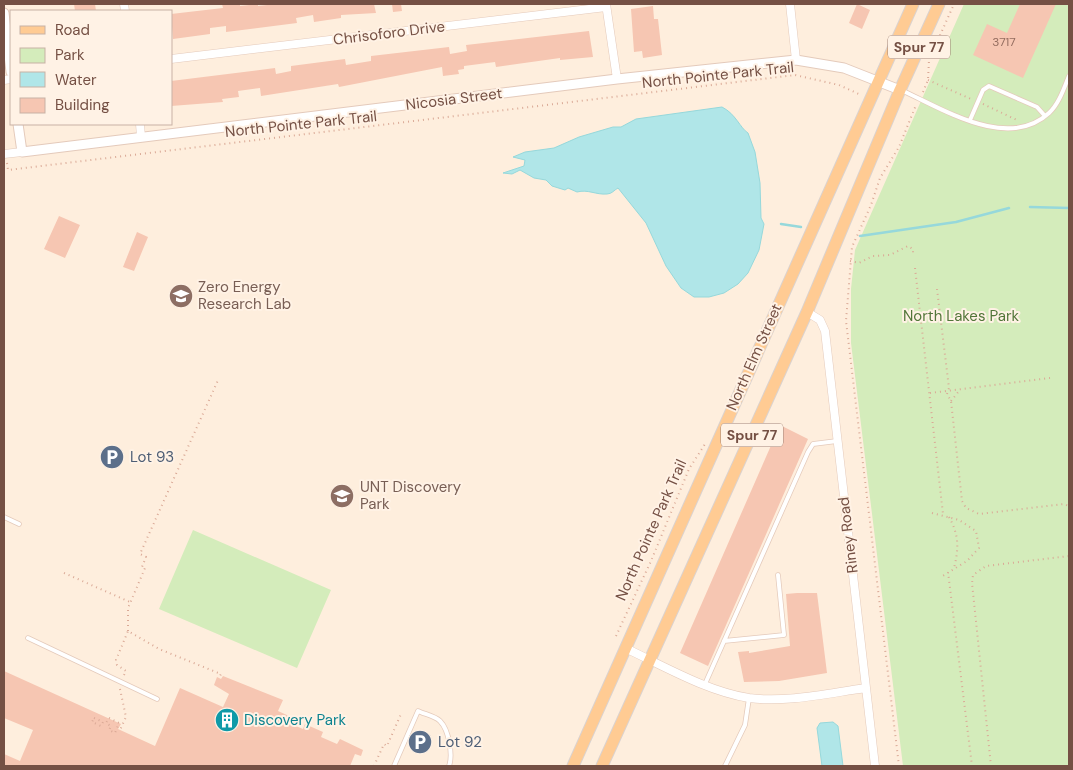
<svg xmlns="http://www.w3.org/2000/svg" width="1073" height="770" font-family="'DM Sans',sans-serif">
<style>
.green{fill:#d4ecbb}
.water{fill:#b0e6e8;stroke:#96d8db}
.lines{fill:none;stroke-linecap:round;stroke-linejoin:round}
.stream{stroke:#96d8db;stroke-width:2.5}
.building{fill:#f6c6b2}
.service-casing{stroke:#e4cabb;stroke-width:5.5}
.minor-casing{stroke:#e4cabb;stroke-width:9}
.tertiary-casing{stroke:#e4cabb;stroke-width:11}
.primary-casing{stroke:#dbd2ce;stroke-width:13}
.path{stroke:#daa996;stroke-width:2;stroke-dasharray:1 4;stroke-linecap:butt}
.service{stroke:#fff;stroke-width:4}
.minor{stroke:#fff;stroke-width:8}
.tertiary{stroke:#fff;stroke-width:9}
.primary{stroke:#ffcb93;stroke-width:11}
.labels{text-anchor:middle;stroke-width:4;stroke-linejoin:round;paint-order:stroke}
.number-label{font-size:12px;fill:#956e60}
.shield{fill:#fff2e5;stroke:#9e8174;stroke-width:1}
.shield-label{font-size:14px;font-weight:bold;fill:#755044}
.street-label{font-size:15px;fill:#755044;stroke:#fff2e5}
.education-label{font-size:15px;fill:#785e54;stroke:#fff2e5;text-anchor:start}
.park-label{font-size:15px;fill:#527639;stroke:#fff2e5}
.service-label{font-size:15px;fill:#4e5e75;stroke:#fff2e5;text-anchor:start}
.culture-label{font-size:15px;fill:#0d838f;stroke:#fff2e5;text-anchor:start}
</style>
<rect width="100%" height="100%" fill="#feeedd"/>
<!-- green -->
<path class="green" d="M 964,4 L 1069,4 L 1069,766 L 903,766 L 851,343 L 851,289 L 855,250 Z
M 193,530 L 331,590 L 297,668 L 159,609 Z"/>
<!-- water -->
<path class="water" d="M 722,107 C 736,114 740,128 748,133 L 755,152 L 760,183 L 761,218 L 764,224 L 759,250 L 748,273 L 738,284 L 724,293 L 709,297 L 694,297 L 681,288 L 666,266 L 646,223 L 618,188 C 614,190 612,194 607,194 C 596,195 588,189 577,192 L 568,188 L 565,190 L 552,186 L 546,180 L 534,178 L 520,170 L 512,174 L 503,173 L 524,166 L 525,160 L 513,157 L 525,152 L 554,148 L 579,137 L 613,127 L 621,127 L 636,119 Z
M 833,722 L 838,726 L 843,766 L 822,766 L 817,728 L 820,723 Z"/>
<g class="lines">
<!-- stream -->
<path class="stream" d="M 1030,207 L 1069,208
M 781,224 L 801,227
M 860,236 L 956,222 L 1009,208"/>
</g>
<!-- building -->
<path class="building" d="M 74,4 L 95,4 L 96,11 L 75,11 Z
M 222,4 L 240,4 L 240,6 L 258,4 L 258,6 L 276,4 L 374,4 L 376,13 L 341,15 L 341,18 L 314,22 L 313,15 L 296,18 L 297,23 L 226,32 L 226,26 L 210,28 L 210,34 L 173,39 L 171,14 L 223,8 Z
M 392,4 L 401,4 L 402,11 L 393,12 Z
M 857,4 L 870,10 L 862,29 L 849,23 Z
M 1020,4 L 1056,4 L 1023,78 L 973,55 L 987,24 L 1007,33 Z
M 653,6 L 654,19 L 658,19 L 662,55 L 643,58 L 642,51 L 634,52 L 631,9 Z
M 589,31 L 593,57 L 560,60 L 560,58 L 496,67 L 495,62 L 464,66 L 464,69 L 458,70 L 459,74 L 443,76 L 442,67 L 339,87 L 338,84 L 261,96 L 260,88 L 238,91 L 239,97 L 222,99 L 223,102 L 171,106 L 171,81 L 275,68 L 276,74 L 291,71 L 291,66 L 345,59 L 346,65 L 371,61 L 371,56 L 449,47 L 450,54 L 467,51 L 466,45 Z
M 59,216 L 80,225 L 65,258 L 44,249 Z
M 137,232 L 148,237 L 134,271 L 123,267 Z
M 780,425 L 808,439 L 708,666 L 680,653 Z
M 797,593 L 817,593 L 827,673 L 779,681 L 744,682 L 738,652 L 749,651 L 749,653 L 790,646 L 786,594 Z
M 4,671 L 121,724 L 118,729 L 155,746 L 180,688 L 223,707 L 229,694 L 214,685 L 217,677 L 221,679 L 223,676 L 283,700 L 278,711 L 289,716 L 286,722 L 303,729 L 305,724 L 323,732 L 321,737 L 337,744 L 340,739 L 363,750 L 361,756 L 355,754 L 350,766 L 4,766 L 4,754 L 20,761 L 33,730 L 4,718 Z"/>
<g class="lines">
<!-- service casing -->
<g class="service-casing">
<path id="service" d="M 903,91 C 943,109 1008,151 1049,113 C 1059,104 1064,88 1069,76
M 970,120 L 983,90 L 989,86 L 1037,107 L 1045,116
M 4,517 L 19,524
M 28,638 L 157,699
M 724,641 L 784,635 L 778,575
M 705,684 L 808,452 L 813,444 L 837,441
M 394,766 L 418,711 C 424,714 435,716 440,721 C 449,730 453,755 449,766
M 725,766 L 745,725 L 749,698"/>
</g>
<!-- minor casing -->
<g class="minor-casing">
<path id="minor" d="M 124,4 L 125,11
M 606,4 L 617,79
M 790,4 L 796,60
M 171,59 L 606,7
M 4,80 L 11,79
M 140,124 L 141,137
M 4,154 L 22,152
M 807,312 L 820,320 L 825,331 L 875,766
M 625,648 C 664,666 706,691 749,698 C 787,703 829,693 866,688"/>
</g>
<!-- tertiary casing -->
<g class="tertiary-casing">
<path id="tertiary" d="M 4,13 L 11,72
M 18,124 L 22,152 L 617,79 L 796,60 L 844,68 L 900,90"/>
</g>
<!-- primary casing -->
<g class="primary-casing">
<path id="primary" d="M 573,766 L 913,4
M 602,766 L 807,312 L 900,90 L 939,4"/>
</g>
<!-- path -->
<path class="path" d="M 928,80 L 971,99
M 923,92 L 928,80 L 929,60 L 954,4
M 983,104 L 1019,121
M 4,105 L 4,128
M 7,163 L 8,170 L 795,75 L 839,85 L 861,95
M 850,261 L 859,263 L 873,256 L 890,255 L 908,246 L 913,249 L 913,255
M 915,268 L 943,514
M 937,289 L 949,388 L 947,394 L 951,401 L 962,501 L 966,508 L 979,514 L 1064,504 L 1069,506
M 930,393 L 1050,378
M 951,401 L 959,391
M 932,513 L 959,520 L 976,531 L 979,548 L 967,561 L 941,577
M 949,517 C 959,535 959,548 954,568
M 948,572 L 972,766
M 64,573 L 130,602
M 128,631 L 128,608 L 145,568 L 142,567 L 146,557 L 140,554 L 219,378
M 616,636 L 651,561 L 689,469 L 705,444
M 124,675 L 126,671 L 117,665 L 116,660 L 128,631 L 159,649 L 221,674 L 219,678
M 120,689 L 126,717 L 120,730
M 94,718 L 103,722 L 101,726 L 92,722 Z
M 109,718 L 119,723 L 115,733 L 109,730 L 111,726 L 106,723 Z
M 59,766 L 64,766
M 374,766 L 384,744 L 387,746 L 401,714
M 899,766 L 846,321 L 852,247 L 871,205 L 880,178 L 899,147 L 916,105
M 991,766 L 972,583 L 973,575 L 986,566 L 1069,556"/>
<!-- service -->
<use href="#service" class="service"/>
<!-- minor -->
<use href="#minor" class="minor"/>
<!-- tertiary -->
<use href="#tertiary" class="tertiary"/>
<!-- primary -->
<use href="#primary" class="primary"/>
</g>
<!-- icons -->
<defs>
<g id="university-disc" transform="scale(1.25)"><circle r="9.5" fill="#8d6e63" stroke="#fff2e5"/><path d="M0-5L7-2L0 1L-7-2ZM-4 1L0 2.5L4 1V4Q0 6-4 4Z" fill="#fff"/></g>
<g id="parking-disc" transform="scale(1.25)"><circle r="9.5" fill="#5c6f8a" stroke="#fff2e5"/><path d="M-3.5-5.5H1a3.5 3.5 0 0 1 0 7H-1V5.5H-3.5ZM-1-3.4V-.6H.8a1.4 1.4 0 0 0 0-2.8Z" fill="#fff"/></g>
<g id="building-disc" transform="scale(1.25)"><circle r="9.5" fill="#0f9aa8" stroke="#fff2e5"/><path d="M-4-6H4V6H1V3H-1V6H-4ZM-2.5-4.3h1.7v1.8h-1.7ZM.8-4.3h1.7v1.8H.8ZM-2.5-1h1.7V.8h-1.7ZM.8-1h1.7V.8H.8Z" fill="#fff"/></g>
</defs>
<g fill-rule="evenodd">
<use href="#university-disc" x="181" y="296"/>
<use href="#parking-disc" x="112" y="457"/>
<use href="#university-disc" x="342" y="496"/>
<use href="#building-disc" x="227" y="720"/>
<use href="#parking-disc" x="420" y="742"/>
</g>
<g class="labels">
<!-- number labels -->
<g class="number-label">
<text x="1004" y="46">3717</text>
</g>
<!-- shield labels -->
<g class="shield">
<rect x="888" y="35.5" width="62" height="23" rx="4"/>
<rect x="721" y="423.5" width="62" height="23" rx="4"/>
</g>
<g class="shield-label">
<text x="919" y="52">Spur 77</text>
<text x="752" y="440">Spur 77</text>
</g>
<!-- street labels -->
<g class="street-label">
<text transform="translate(389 33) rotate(-7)" y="5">Chrisoforo Drive</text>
<text transform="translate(718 75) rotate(-6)" y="5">North Pointe Park Trail</text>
<text transform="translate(454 99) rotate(-7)" y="5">Nicosia Street</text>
<text transform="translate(301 124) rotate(-6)" y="5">North Pointe Park Trail</text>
<text transform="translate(754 357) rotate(-66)" y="5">North Elm Street</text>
<text transform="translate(651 530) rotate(-66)" y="5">North Pointe Park Trail</text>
<text transform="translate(848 535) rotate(-97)" y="5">Riney Road</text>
</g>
<!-- education labels -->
<g class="education-label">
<text x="198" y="292">Zero Energy<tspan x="198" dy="17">Research Lab</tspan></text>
<text x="360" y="492">UNT Discovery<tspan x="360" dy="17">Park</tspan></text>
</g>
<!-- park labels -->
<g class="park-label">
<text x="961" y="321">North Lakes Park</text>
</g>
<!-- service labels -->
<g class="service-label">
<text x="130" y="462">Lot 93</text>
<text x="438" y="747">Lot 92</text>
</g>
<!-- culture labels -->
<g class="culture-label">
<text x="244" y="725">Discovery Park</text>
</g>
</g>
<!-- border -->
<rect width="1073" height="770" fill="none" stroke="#755044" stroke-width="10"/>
<!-- legend -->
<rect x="10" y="10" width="162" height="115" fill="#fff2e5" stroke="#c8b1a5"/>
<rect x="20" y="26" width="25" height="8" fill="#ffcb93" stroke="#c8b1a5"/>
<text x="55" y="35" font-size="15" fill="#755044">Road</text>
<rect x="20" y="48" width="25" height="15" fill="#d4ecbb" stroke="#c8b1a5"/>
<text x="55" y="60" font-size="15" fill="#755044">Park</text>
<rect x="20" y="72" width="25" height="15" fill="#b0e6e8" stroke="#c8b1a5"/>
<text x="55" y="85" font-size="15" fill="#755044">Water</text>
<rect x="20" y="98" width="25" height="15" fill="#f6c6b2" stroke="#c8b1a5"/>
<text x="55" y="110" font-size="15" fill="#755044">Building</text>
</svg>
